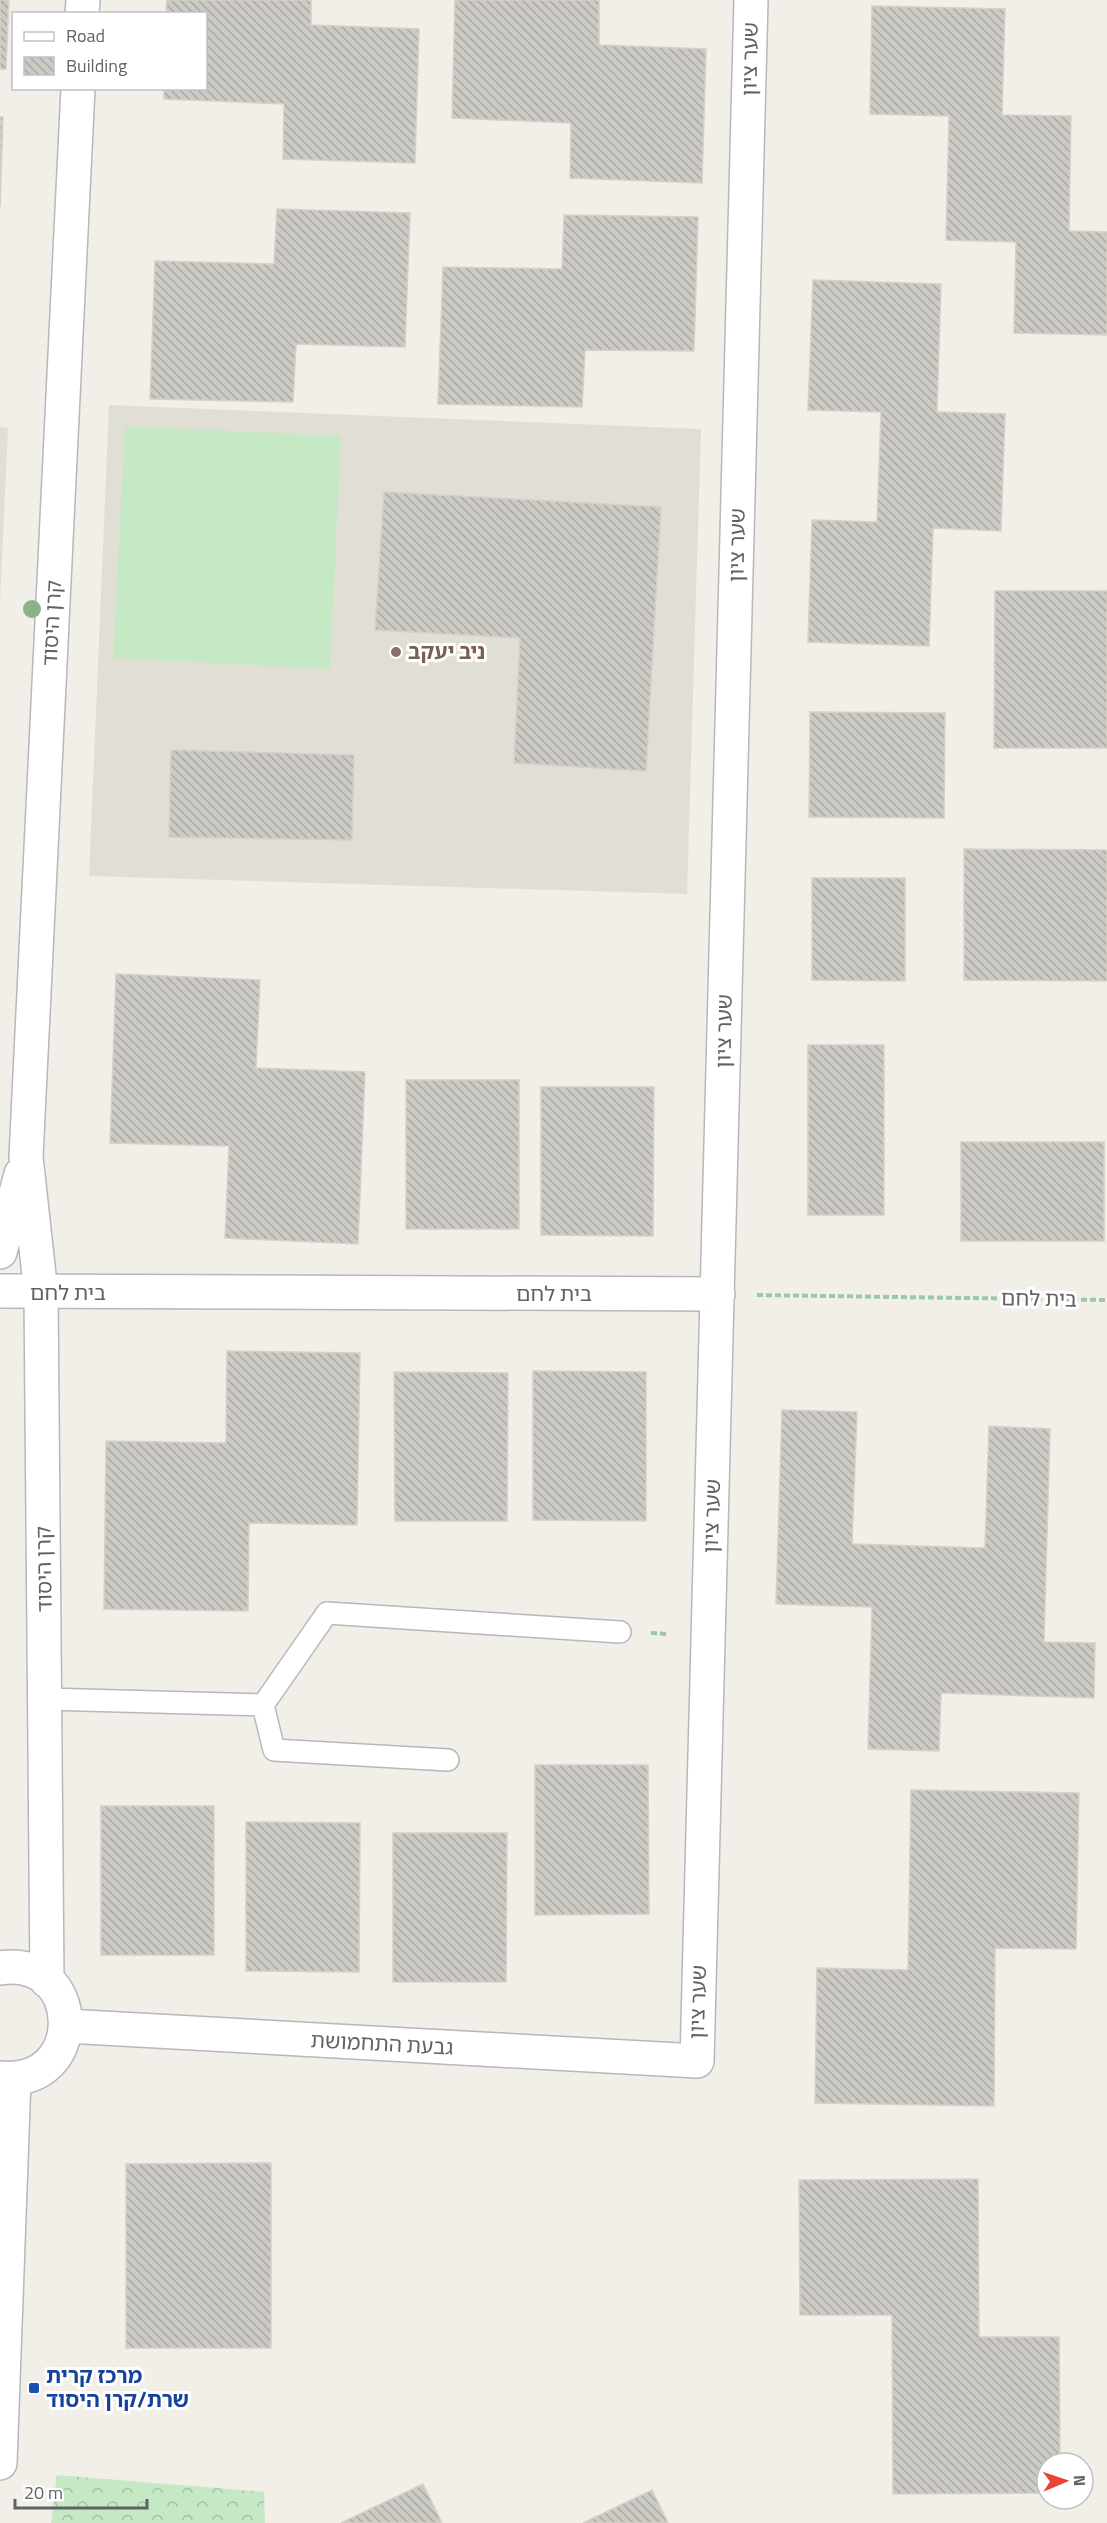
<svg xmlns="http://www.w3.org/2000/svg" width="1107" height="2523" font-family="'Titillium Web','Noto Sans Hebrew',sans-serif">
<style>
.education{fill:#e1ded6}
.forest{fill:url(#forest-crowns)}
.garden{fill:#c5e8c5}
.building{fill:url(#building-back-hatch);stroke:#d6d1c6;stroke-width:1.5}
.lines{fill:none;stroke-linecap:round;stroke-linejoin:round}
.service-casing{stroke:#b5b8bc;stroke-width:24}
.minor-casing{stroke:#b5b8bc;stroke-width:36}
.tertiary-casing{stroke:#b5b8bc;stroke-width:36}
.path{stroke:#9cc7a9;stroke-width:4;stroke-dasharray:6 3;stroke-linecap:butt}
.service{stroke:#fff;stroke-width:21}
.minor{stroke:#fff;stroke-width:33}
.tertiary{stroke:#fff;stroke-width:33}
.tree{fill:#89b387}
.education-dot{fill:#8d6e63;stroke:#fff;stroke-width:2}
.transit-dot{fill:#1a4fb4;stroke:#fff;stroke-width:2}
.labels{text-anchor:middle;stroke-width:6;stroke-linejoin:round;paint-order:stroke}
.street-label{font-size:21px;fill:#5f6368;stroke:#fff}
.education-label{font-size:21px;font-weight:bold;fill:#785e54;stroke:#fff;text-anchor:start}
.transit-label{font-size:21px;font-weight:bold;fill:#164399;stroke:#fff;text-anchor:start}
</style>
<defs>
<pattern id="forest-crowns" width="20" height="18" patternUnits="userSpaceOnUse" patternTransform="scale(1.5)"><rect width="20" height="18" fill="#c5e8c5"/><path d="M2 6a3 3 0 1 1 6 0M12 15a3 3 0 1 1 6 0" fill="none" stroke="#a3c0a4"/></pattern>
<pattern id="building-back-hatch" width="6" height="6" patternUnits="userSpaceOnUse" patternTransform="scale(1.5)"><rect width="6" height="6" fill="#cccac5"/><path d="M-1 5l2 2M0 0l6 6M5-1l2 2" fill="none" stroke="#a9a8a4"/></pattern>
</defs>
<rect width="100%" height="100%" fill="#f1efe8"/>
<!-- education -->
<path class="education" d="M 109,405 L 701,429 L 687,894 L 89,876 Z
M 0,427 L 8,428 L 0,603 Z"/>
<!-- forest -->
<path class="forest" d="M 57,2475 L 264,2492 L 265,2523 L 51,2523 Z"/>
<!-- garden -->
<path class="garden" d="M 125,426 L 341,436 L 330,669 L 113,658 Z"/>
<!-- building -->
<path class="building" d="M 0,0 L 9,0 L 6,69 L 0,69 Z
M 167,0 L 311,0 L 311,25 L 419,29 L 415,163 L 283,159 L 284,104 L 164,99 L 164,88 L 206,88 L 206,14 L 166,14 Z
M 455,0 L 599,0 L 599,45 L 706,49 L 702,183 L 570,178 L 571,123 L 452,118 Z
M 872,6 L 1005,9 L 1002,115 L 1071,116 L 1069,231 L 1107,232 L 1107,335 L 1014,333 L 1016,242 L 946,240 L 949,116 L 870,114 Z
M 0,117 L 3,117 L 0,207 Z
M 277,209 L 410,213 L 405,347 L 296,344 L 293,402 L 150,399 L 155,261 L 274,264 Z
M 564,215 L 698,217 L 694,351 L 585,350 L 582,407 L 438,404 L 443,267 L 562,269 Z
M 813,280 L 941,284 L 937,412 L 1005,414 L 1001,531 L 933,528 L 929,646 L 808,642 L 812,520 L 877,522 L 881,412 L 808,410 Z
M 384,492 L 661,507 L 646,771 L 514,763 L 520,638 L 375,630 Z
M 995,591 L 1107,591 L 1107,748 L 994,748 Z
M 810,712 L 945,713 L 944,818 L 809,817 Z
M 171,750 L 354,755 L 352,840 L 169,837 Z
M 964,849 L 1107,850 L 1107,981 L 964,980 Z
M 812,878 L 905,878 L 905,981 L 812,980 Z
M 116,974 L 260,980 L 256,1068 L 365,1072 L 358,1244 L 225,1238 L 229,1146 L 110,1143 Z
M 808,1045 L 884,1045 L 884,1215 L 808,1215 Z
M 406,1080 L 519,1080 L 519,1229 L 406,1229 Z
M 541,1087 L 654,1087 L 653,1236 L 541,1235 Z
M 961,1142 L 1104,1142 L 1104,1241 L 961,1241 Z
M 227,1351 L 360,1353 L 357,1525 L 249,1523 L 248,1611 L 104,1609 L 106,1441 L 226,1443 Z
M 533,1371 L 646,1372 L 646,1521 L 533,1520 Z
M 394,1372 L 508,1373 L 507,1521 L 395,1521 Z
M 782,1410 L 857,1412 L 852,1544 L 985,1548 L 989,1426 L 1050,1429 L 1044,1642 L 1095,1643 L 1094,1698 L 941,1693 L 939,1751 L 868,1749 L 872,1607 L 776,1604 Z
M 535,1765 L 648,1765 L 649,1914 L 535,1915 Z
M 911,1790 L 1079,1793 L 1076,1949 L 995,1948 L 994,2106 L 815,2103 L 817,1968 L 908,1970 Z
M 101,1806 L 214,1806 L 214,1955 L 101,1955 Z
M 246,1822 L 360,1823 L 359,1972 L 246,1971 Z
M 393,1833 L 507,1833 L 506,1982 L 393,1982 Z
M 271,2163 L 271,2348 L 126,2348 L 126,2164 Z
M 978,2179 L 979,2337 L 1059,2337 L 1060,2463 L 1047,2463 L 1047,2493 L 893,2494 L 892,2315 L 800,2315 L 799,2180 Z
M 423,2484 L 442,2523 L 341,2523 Z
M 652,2490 L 668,2523 L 583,2523 Z"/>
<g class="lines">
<!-- service casing -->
<g class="service-casing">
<path id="service" d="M 46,1699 L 263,1705 L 274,1750 L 448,1760
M 263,1705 L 327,1613 L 620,1632"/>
</g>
<!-- minor casing -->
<g class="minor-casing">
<path id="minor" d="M 0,1291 L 718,1294
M 66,2026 L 697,2061 L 751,0"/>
</g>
<!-- tertiary casing -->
<g class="tertiary-casing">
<path id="tertiary" d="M 82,14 L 83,0
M 0,1252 L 21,1174
M 0,1968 C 85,1955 89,2087 0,2078
M 47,1981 L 41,1293 L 26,1157 L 78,88
M 0,2463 L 14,2079"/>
</g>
<!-- path -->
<path class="path" d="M 757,1295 L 1107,1300
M 651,1633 L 668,1634"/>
<!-- service -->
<use href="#service" class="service"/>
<!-- minor -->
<use href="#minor" class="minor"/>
<!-- tertiary -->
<use href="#tertiary" class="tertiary"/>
</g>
<!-- trees -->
<circle class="tree" cx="32" cy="609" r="9"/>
<!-- markers -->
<circle class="education-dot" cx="396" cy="652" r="6"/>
<rect class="transit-dot" x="28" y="2382" width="12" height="12" rx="3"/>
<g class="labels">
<!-- street labels -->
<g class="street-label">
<text transform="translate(750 59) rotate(-89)" y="7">שער ציון</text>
<text transform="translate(737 545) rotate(-89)" y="7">שער ציון</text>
<text transform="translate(52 623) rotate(-87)" y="7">קרן היסוד</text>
<text transform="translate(724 1031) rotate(-89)" y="7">שער ציון</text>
<text x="68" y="1300">בית לחם</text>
<text x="554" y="1301">בית לחם</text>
<text transform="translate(1039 1299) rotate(1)" y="7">בית לחם</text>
<text transform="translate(712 1516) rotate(-88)" y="7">שער ציון</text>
<text transform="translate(44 1569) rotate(-91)" y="7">קרן היסוד</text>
<text transform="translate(698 2002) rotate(-88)" y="7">שער ציון</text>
<text transform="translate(382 2044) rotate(3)" y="7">גבעת התחמושת</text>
</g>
<!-- education labels -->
<g class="education-label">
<text x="408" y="659">ניב יעקב</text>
</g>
<!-- transit labels -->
<g class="transit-label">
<text x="46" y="2383">מרכז קרית<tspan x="46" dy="24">שרת/קרן היסוד</tspan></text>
</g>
</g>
<!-- legend -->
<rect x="12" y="12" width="195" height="78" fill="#ffffff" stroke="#bfc1c3" stroke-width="1.5"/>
<rect x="24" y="32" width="30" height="9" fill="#ffffff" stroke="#bfc1c3" stroke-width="1.5"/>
<text x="66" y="42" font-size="18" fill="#5f6368">Road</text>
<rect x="24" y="57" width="30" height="18" fill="url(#building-back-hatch)" stroke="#bfc1c3" stroke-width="1.5"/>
<text x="66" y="72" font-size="18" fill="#5f6368">Building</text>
<!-- north arrow -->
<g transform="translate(1065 2481) rotate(88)"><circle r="28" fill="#ffffff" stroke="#bfc1c3" stroke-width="1.5"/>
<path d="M0-4.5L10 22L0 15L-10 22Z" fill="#ea4335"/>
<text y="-9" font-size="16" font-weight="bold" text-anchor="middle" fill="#5f6368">N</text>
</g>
<!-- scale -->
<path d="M15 2499v9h132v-9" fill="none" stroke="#5f6368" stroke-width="3"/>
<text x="24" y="2499" font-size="18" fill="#5f6368" stroke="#ffffff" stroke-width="4.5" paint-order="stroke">20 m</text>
</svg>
